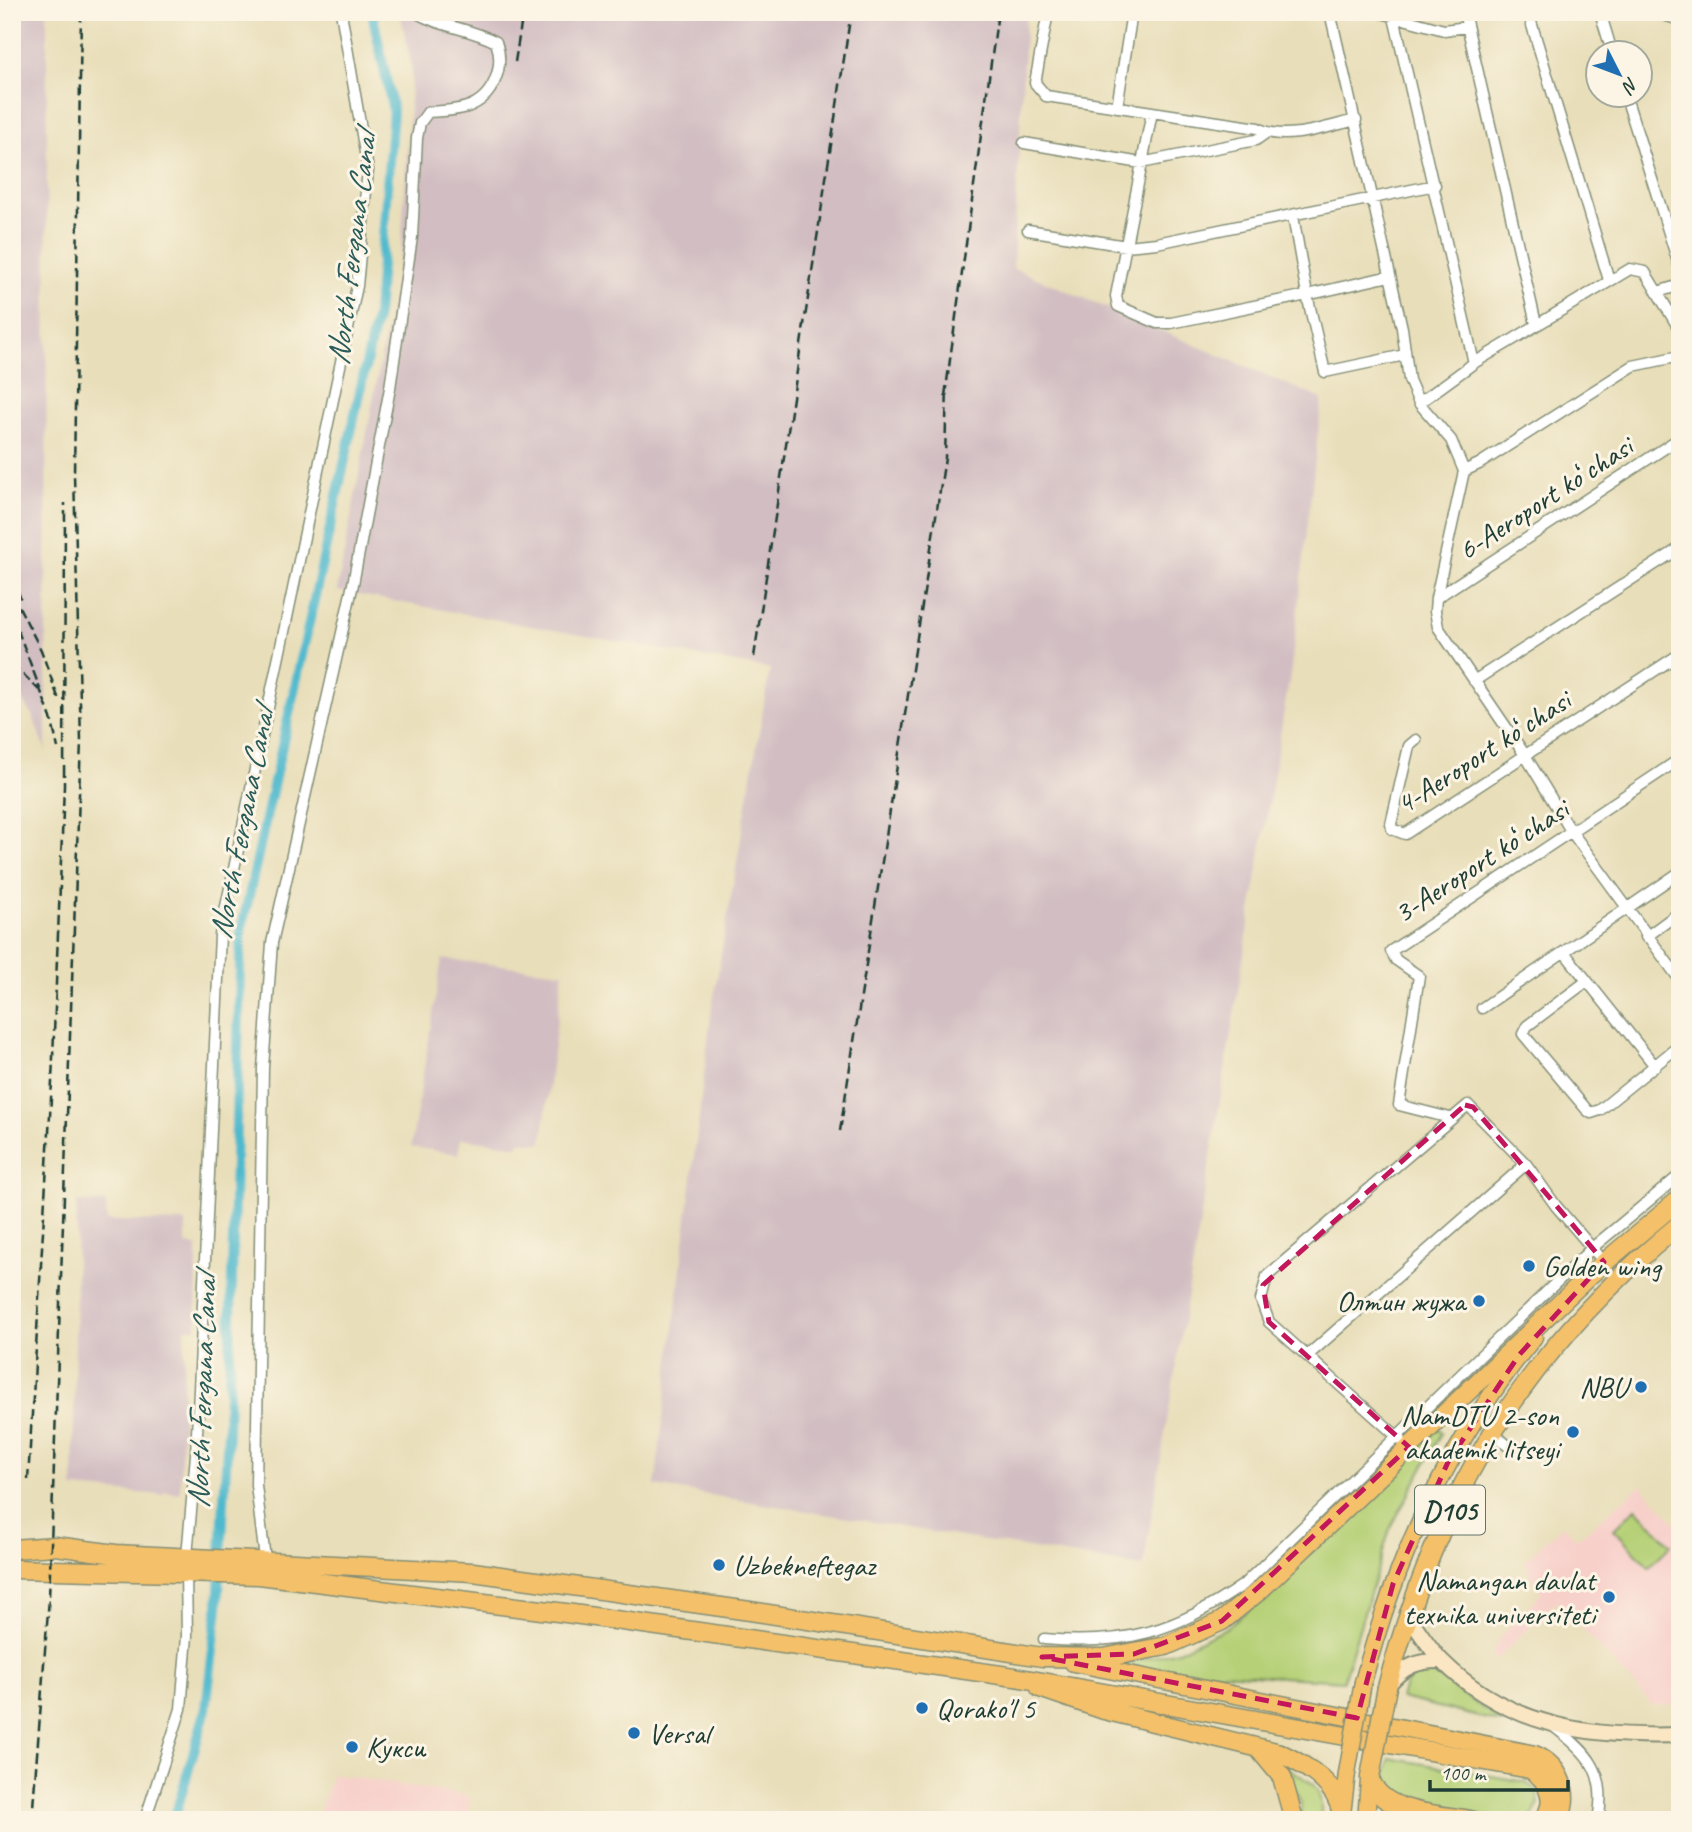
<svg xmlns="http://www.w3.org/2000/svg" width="1692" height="1832" font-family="Caveat,sans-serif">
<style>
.built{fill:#f7d0ca}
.industrial{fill:#d2bec2}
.green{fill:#b5d076;stroke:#6a8655;stroke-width:2}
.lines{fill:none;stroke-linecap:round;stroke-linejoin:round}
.canal{stroke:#50b9cd;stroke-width:10}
.street-casing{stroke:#848e76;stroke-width:13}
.secondary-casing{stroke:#848e76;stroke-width:18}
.primary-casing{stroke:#848e76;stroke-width:19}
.highway-casing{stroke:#848e76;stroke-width:21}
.street{stroke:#fff;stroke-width:10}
.secondary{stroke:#fbe6c3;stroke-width:14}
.primary{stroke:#f4c16a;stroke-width:16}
.highway{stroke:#f4c16a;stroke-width:18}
.rail{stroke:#1f3d34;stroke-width:2.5;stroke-dasharray:10 5;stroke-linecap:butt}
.primary-bridge-casing{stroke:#848e76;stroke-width:19;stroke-linecap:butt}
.highway-bridge-casing{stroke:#848e76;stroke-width:21;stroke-linecap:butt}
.primary-bridge{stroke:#f4c16a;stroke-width:16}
.highway-bridge{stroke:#f4c16a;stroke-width:18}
.marked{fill:none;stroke:#c2185b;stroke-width:5;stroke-dasharray:14 9;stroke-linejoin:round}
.poi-dot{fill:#1f6fb2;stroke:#fcf5e5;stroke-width:2.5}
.labels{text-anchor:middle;stroke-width:6;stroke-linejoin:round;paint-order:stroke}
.shield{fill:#fcf5e5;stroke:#617469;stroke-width:2}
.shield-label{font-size:28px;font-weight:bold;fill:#1f3d34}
.street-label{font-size:30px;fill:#1f3d34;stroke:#fcf5e5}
.poi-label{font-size:30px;fill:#1f3d34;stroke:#fcf5e5;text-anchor:start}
.water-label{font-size:32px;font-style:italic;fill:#2b5c5a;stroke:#fcf5e5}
</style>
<rect width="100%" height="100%" fill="#fcf5e5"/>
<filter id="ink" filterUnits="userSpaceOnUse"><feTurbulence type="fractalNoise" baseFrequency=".0143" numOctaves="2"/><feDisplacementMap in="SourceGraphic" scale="14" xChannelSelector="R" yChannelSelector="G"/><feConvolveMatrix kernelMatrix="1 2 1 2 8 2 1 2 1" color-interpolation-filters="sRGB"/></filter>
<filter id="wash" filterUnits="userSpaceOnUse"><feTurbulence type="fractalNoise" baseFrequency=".00686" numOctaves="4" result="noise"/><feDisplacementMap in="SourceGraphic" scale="28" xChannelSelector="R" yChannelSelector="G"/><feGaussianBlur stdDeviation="1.57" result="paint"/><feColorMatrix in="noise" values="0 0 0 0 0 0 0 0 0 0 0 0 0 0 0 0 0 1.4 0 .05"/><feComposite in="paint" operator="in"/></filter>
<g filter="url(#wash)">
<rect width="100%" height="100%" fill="#e8deb9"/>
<!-- built -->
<path class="built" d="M 1641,1485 L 1680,1528 L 1680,1705 L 1652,1705 L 1557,1601 L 1496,1660 L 1492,1655 L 1500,1637 L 1541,1593 L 1524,1561 L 1563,1525 L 1577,1539 Z
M 332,1774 L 470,1796 L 467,1820 L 317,1820 Z"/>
<!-- industrial -->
<path class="industrial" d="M 12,12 L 47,12 L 46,751 L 32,715 L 12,682 Z
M 400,12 L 1026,12 L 1013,268 L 1322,399 L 1291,669 L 1143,1567 L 655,1486 L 712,1008 L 770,669 L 337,591 L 401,252 L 412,68 Z
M 442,959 L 563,972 L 542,1143 L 518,1141 L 518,1146 L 461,1138 L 458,1154 L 411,1147 Z
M 77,1202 L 106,1203 L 107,1221 L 186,1222 L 186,1245 L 197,1246 L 196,1328 L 185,1328 L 180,1493 L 164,1492 L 163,1495 L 73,1488 Z"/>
<!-- green -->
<path class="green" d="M 1439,1428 L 1442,1433 L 1390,1529 L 1343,1681 L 1114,1666 L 1178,1651 L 1226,1628 L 1268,1594 Z
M 1636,1508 L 1671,1545 L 1649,1567 L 1614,1529 Z
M 1429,1672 L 1434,1674 L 1504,1723 L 1401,1698 C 1404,1682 1412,1671 1429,1672 Z
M 1390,1758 L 1525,1782 L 1536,1790 L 1539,1804 L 1532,1816 C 1515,1825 1437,1810 1417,1802 C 1404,1797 1395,1789 1385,1780 Z
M 1284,1766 C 1313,1784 1323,1783 1321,1820 L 1301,1820 L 1301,1803 Z"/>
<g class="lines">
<!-- canal -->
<path class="canal" d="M 174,1820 L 206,1709 L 218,1607 L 228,1431 L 241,932 L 377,314 L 393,111 L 372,12"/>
</g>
</g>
<g filter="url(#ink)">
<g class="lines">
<!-- street casing -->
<g class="street-casing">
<path id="street" d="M 1048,12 L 1035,83 L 1046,96 L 1258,128 C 1284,143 1329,126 1356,120
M 1330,12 L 1402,328 L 1409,380 L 1419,403 L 1451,440 L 1464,471 L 1436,598 L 1435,611 L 1438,627 L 1525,755 L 1571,831 L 1680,980
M 1378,12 L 1444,30 L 1467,27
M 1464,12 L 1536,324
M 1528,12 L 1609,280
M 1600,12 L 1612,52
M 1654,12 L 1680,20
M 1394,17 L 1474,363
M 1625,94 L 1680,268
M 1117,107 L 1132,12
M 1152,112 L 1116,296 L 1118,306 L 1157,323 L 1171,323 L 1307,295 L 1325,372 L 1405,355
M 1024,143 L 1141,163 L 1256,140 L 1266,133
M 1293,216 L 1307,295 L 1390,276
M 1028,230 L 1126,246 L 1157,243 L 1435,185
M 1658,292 L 1680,285
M 1419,403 L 1474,363 L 1630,269 L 1645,272 L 1680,330
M 1464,471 L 1479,464 L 1633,366 L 1680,356
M 1436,598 L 1680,438
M 1474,681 L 1680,548
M 1416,740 L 1409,746 L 1391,824 L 1392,829 L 1405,834 L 1680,654
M 1646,937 L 1680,912
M 1564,952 L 1655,1066
M 1587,981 L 1527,1026 L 1523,1034 L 1587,1110 L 1591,1113 L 1600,1110 L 1680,1045
M 1482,1008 L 1680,872
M 1450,1118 L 1399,1105 L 1419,976 L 1396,960 L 1391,951 L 1680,759
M 1307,1356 L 1526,1164
M 1492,1432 L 1508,1446
M 1401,1440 L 1269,1322 L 1261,1300 L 1267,1276 L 1468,1105 L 1526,1164 L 1556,1206 L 1604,1262
M 187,1556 L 196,1455 L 220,935 L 357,286 L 368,170 L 341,12
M 265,1559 L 256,1485 L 263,1068 L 272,943 L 353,584 L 390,388 L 412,237 L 417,138 L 420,123 L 428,112 C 441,111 455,111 467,107 C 494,98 505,66 496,42 C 470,28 440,27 415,12
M 1044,1639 C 1125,1646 1177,1631 1243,1585 L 1592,1248 L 1680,1175
M 1553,1726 C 1588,1752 1608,1773 1598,1820
M 145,1820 L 181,1709 L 187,1636 L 186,1573"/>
</g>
<!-- secondary casing -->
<g class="secondary-casing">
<path id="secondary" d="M 1407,1614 C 1418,1629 1429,1648 1442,1661 C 1508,1727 1591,1738 1680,1735
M 1389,1684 C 1404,1666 1419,1660 1442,1661"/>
</g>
<!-- primary casing -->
<g class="primary-casing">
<path id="primary" d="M 1073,1663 L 1535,1754 C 1561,1765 1572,1793 1560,1820
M 1363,1682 C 1398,1552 1449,1443 1534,1337
M 1342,1814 L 1347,1773
M 1366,1820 L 1369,1780"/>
</g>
<!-- highway casing -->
<g class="highway-casing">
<path id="highway" d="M 12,1549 L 55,1546 L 116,1554 L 473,1572 L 750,1611 L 1042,1657 L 1103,1658 L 1166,1646 L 1222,1621 L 1260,1590 L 1592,1273 L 1680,1199
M 12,1569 L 259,1575 L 566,1613 L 1015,1677 L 1530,1769 C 1549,1780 1558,1802 1543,1820
M 1387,1687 C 1440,1490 1522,1354 1680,1224
M 1040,1688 L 1104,1710 L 1280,1753 C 1307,1766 1337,1783 1342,1815
M 1258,1748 L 1282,1777 L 1294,1820
M 1370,1777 C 1378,1814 1440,1814 1470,1820"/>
</g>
<!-- street -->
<use href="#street" class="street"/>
<!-- secondary -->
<use href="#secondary" class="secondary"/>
<!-- primary -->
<use href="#primary" class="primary"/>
<!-- highway -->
<use href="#highway" class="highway"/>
<!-- rail -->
<path class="rail" d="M 515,62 L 523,12
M 945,396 L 998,12
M 12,575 L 21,600
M 12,593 L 41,650 L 59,700
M 12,615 L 51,718 L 58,748
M 754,657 L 851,12
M 12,663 L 39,690
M 840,1131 L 945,458 L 947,386
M 28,1480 L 52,1082 L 64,786 L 65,503
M 32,1820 L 49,1598 L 81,741 L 74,474 L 81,12"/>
<!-- primary-bridge casing -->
<g class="primary-bridge-casing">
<path id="primary-bridge" d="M 1347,1773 L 1363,1682"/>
</g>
<!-- highway-bridge casing -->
<g class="highway-bridge-casing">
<path id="highway-bridge" d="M 1370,1777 L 1387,1687"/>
</g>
<!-- primary-bridge -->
<use href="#primary-bridge" class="primary-bridge"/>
<!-- highway-bridge -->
<use href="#highway-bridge" class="highway-bridge"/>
</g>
</g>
<!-- marked area -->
<path class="marked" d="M 1465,1105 L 1473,1107 L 1604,1262 L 1519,1355 L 1448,1462 L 1393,1584 L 1357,1718 L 1042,1657 L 1134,1654 L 1222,1621 L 1409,1447 L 1269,1322 L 1263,1285 Z"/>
<!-- markers -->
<g class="poi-dot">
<circle cx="1529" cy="1266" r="7"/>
<circle cx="1479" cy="1301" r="7"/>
<circle cx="1641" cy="1387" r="7"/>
<circle cx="1573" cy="1432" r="7"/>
<circle cx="719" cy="1565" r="7"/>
<circle cx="1609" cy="1597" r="7"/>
<circle cx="922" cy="1708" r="7"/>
<circle cx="634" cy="1733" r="7"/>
<circle cx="352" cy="1747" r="7"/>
</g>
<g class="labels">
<!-- shield labels -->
<rect class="shield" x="1415" y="1485.5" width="70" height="49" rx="5"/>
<g class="shield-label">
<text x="1450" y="1520">D105</text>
</g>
<!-- street labels -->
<g class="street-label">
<text transform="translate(1545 498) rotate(-33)" y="10">6-Aeroport koʻchasi</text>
<text transform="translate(1483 752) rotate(-33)" y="10">4-Aeroport koʻchasi</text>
<text transform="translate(1481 861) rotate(-33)" y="10">3-Aeroport koʻchasi</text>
</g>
<!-- poi labels -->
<g class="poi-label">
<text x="1543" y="1276">Golden wing</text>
<text x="1465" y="1311" text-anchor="end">Олтин жужа</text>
<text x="1627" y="1397" text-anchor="end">NBU</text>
<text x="1559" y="1425" text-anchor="end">NamDTU 2-son<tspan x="1559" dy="34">akademik litseyi</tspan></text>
<text x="733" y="1575">Uzbekneftegaz</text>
<text x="1595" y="1590" text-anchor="end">Namangan davlat<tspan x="1595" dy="34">texnika universiteti</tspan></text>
<text x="936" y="1718">Qorako'l 5</text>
<text x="648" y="1743">Versal</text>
<text x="366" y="1757">Кукси</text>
</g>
<!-- water labels -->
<g class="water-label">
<text transform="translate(351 249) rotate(-83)" y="11">North Fergana Canal</text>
<text transform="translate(241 824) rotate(-79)" y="11">North Fergana Canal</text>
<text transform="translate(201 1392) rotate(-88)" y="11">North Fergana Canal</text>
</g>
</g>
<!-- margin -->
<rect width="1692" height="1832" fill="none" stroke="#fcf5e5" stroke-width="42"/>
<!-- north arrow -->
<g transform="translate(1619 74) rotate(132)"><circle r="33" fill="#fcf5e5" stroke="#a4ab9e" stroke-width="2"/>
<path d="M0-5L12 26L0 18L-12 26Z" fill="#1f6fb2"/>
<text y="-10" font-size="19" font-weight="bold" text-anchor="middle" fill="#1f3d34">N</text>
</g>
<!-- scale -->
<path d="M1430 1780v10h138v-10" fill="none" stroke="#1f3d34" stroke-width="3.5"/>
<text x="1440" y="1780" font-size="21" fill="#1f3d34" stroke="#fcf5e5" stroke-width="5" paint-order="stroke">100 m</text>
</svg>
